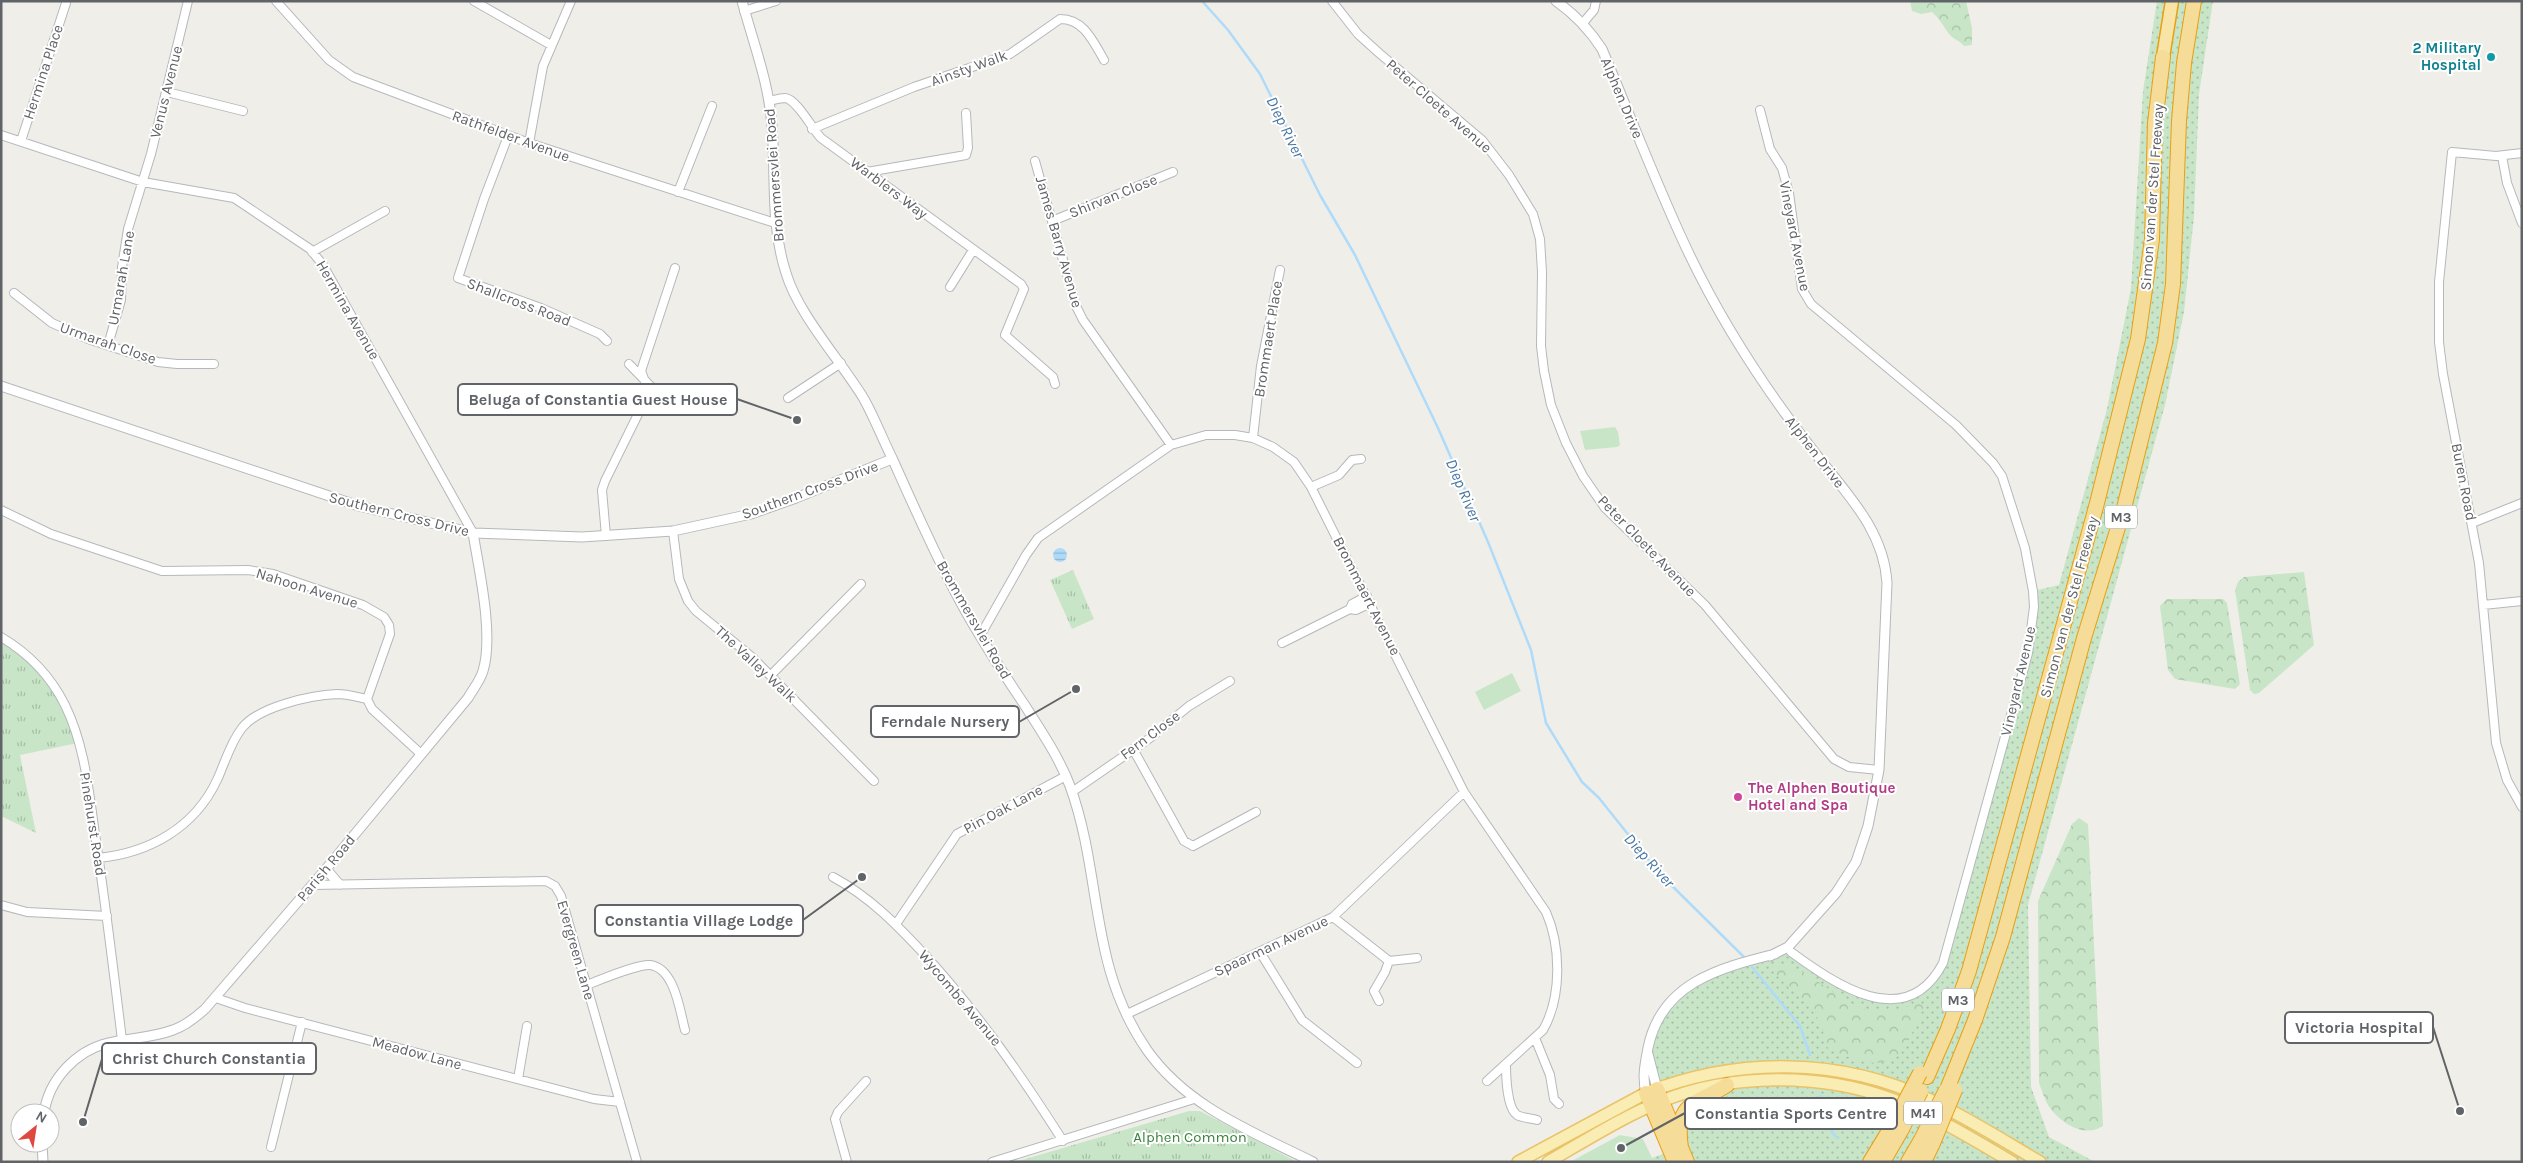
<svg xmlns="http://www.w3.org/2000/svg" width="2523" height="1163" font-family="Karla,sans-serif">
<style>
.grass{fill:url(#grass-dots)}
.forest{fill:url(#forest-crowns)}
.park{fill:url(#park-tufts)}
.pitch{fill:#c8e6c7}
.water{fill:url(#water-rules)}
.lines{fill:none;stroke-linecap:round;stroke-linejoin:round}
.stream{stroke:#afdbfa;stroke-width:2.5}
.minor-casing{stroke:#b5b8bc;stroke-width:10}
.tertiary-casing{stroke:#b5b8bc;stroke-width:11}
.primary-casing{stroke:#e9c269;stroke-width:14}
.trunk-casing{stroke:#ea9f0f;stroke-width:15}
.motorway-casing{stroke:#ea9f0f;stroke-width:16}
.minor{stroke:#fff;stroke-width:8}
.tertiary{stroke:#fff;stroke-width:9}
.primary{stroke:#faedb4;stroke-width:11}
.trunk{stroke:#f8e4a6;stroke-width:12}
.motorway{stroke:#f6dc99;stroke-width:14}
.motorway-bridge-casing{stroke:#ea9f0f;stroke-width:16;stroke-linecap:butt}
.motorway-bridge{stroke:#f6dc99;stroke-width:14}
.culture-dot{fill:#0f9aa8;stroke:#fff;stroke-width:2}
.hotel-dot{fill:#d1479c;stroke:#fff;stroke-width:2}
.labels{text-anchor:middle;stroke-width:4;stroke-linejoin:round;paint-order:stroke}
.shield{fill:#fff;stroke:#909295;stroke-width:1}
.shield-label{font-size:14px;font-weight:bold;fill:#606367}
.culture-label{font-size:15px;font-weight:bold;fill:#0d838f;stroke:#fff;text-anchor:end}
.street-label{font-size:15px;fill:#606367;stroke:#fff}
.hotel-label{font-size:15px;font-weight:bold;fill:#b23c85;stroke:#fff;text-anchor:start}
.park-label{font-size:15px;fill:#3b833d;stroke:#fff}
.water-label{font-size:16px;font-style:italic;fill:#4777a3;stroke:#fff}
.leader{fill:none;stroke:#606367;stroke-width:2}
.callout-dot{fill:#606367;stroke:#fff;stroke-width:2}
.callout{fill:#fff;stroke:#606367;stroke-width:2}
.callout-label{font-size:16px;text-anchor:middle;font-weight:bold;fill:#606367}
</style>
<defs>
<pattern id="grass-dots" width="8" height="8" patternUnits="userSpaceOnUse" patternTransform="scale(1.25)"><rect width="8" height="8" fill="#c8e6c7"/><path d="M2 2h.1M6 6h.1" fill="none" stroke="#a6bea5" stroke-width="1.8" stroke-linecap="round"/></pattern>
<pattern id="forest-crowns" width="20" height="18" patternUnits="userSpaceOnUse" patternTransform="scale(1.25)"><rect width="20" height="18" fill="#c8e6c7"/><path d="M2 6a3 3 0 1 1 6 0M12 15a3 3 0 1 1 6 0" fill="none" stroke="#a6bea5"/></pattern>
<pattern id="park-tufts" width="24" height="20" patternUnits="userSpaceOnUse" patternTransform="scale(1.25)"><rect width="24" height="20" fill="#c8e6c7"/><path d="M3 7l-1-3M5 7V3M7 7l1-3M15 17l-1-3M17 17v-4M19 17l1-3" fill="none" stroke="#a6bea5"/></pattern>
<pattern id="water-rules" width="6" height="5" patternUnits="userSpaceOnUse" patternTransform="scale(1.25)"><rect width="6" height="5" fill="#afdbfa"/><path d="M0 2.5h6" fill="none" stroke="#92b5ce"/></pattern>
</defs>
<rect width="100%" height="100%" fill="#f0eee8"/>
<!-- grass -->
<path class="grass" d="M 2157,1 L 2213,1 L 2199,94 L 2194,216 L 2184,312 L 2165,405 L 2028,905 L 2031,1087 L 2049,1137 L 2095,1162 L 1654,1162 L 1652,1158 L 1681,1147 L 1681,1117 L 1727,1085 L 1722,1071 L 1657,1089 L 1650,1042 L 1656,1021 L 1698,981 L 1789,951 L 1852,991 L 1904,997 L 1938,972 L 2028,653 L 2033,591 L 2059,585 L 2107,409 L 2131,288 L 2143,91 Z"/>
<!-- forest -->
<path class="forest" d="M 1910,1 L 1966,1 L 1972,28 L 1972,45 L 1964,46 C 1960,41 1953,39 1949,34 C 1943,26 1940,19 1932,12 L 1921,14 L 1912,11 Z
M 2304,572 L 2314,645 L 2259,693 L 2254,694 L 2250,690 L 2235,590 L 2238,582 L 2244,577 Z
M 2167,599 L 2223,599 L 2227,603 L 2240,684 L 2235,689 L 2175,679 L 2168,670 L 2160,606 Z
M 2079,818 L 2088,824 L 2103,1126 C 2085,1138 2062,1124 2050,1108 C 2045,1101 2042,1091 2039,1083 L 2038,901 L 2072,824 Z
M 1776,963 C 1816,969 1841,1009 1876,1011 C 1891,1012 1906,1007 1921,1003 L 1924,1007 C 1919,1017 1907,1047 1901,1053 C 1881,1073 1847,1058 1827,1047 C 1824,1038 1823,1024 1817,1017 C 1805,999 1786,988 1773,970 Z"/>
<!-- park -->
<path class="park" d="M 1073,570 L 1094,619 L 1072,629 L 1050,580 Z
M 1,639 C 43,669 59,697 78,743 L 20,755 L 36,833 L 1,816 Z
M 1189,1111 L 1200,1111 L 1297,1162 L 1015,1162 Z"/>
<!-- pitch -->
<path class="pitch" d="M 1615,427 L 1618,432 L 1620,445 L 1617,447 L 1585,450 L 1580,431 Z
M 1512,673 L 1521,691 L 1484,710 L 1475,692 Z
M 1620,1135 L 1643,1139 L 1654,1162 L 1570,1162 Z"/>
<!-- water -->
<path class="water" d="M1053 555a7 7 0 1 1 14 0a7 7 0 1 1-14 0Z"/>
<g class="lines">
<!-- stream -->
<path class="stream" d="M 1202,1 L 1228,30 L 1260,74 L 1320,195 L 1355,255 L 1438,428 L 1488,542 L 1531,650 L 1546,723 L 1582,782 L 1599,798 L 1659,873 L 1745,958
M 1752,967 L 1800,1026 L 1810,1055
M 1821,1096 C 1822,1114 1826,1125 1837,1138"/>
<!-- minor casing -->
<g class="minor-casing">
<path id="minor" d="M 276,1 L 329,60 L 353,77 L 529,143 L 775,223
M 474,1 L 551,45
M 1332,1 L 1358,34 L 1379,53 L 1482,140 L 1509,175 L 1533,214 L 1540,239 L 1542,272 L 1541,346 L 1544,371 L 1551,405 L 1566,443 L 1583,476 L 1605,508 L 1705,605 L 1834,759 L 1849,767 L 1879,770
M 744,11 L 776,1
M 1583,23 L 1594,10 L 1596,1
M 167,92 L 243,111
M 769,101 C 774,100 780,98 785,98 C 797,99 812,129 821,138 L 1021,284 L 1024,289 L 1005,335 L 1053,377 L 1055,384
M 1760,110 L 1770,149 L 1782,168 L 1789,193 L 1802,289 L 1811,304 L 1956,425 L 1993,463 L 2002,476 L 2025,548 L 2033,591 L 2034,607 L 2028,653 L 1943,963 C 1906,1034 1835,984 1791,952
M 812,129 L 914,87 L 1010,54 L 1060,19 C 1084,19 1093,41 1104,60
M 1,135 L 143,182 L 234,198 L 310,249 L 323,265 L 473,533
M 508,136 L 484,199 L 458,278 L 541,308 L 600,334 L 607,341
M 21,141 L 66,3
M 529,143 L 543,66 L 571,1
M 2522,153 L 2496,156 L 2452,152 L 2439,282 L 2439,342 L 2443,374 L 2479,563 L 2496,743 L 2507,780 L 2522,807
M 2502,156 L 2507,183 L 2522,223
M 1035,161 L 1076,306 L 1083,320 L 1171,445
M 867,172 L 966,155 L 968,148 L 966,113
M 678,192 L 712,106
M 1052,221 L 1173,172
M 312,252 L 385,211
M 950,287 L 973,250
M 14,293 L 52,323 L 88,339 L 158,362 L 177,364 L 214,364
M 108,345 L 121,300 L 122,267 L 128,229 L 151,154 L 188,1
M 629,364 L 665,401
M 788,398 L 841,363
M 1253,438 L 1261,366 L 1280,270
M 1311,487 L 1339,475 L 1352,460 L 1361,459
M 1,510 L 51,534 L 162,571 L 248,570 L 273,574 L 363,605 L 384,617 L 389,625 L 390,634 L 367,699
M 2472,523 L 2522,503
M 673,531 L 679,579 L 688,601 L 696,611 L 752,657 L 874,781
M 606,536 L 602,490 L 605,481 L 649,392 L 641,371 L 675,268
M 2483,605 L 2522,601
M 1350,609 L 1356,610 L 1371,603
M 980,636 L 1026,555 L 1038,538 L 1171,445 L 1206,435 L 1235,435 L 1253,438 L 1273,447 L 1294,462 L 1311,487 L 1464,792 L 1546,912 C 1561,946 1562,997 1543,1030 L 1487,1081
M 1,637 C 28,653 51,677 65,705 C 86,748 89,795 96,841 C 106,907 114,974 122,1040
M 1282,643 L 1350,609 L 1352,604 L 1367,596
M 771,675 L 861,584
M 367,699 L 372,709 L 421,754
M 1133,749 L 1184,841 L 1193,846 L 1256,812
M 1072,792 L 1150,738 L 1189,706 L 1230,681
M 98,858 C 150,853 195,827 217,780 C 225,763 230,743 242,728 C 258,707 311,695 337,694 C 347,694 357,697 367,699
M 833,877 C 870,897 897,925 925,955 C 978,1013 1021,1075 1063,1141
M 313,885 L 546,881 L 555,886 L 561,896 L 637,1162
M 1,905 L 27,912 L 107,916
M 1333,917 L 1389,961 L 1417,958
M 896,924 L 957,834 L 1066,776
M 1260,952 L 1302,1020 L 1357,1063
M 587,985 C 599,980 639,964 650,965 C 675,968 680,1012 685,1030
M 216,998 L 245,1008 L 594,1099 L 620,1102
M 1379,1001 L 1374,991 L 1385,972 L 1389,961
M 1127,1014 L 1333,917 L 1464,792
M 1535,1038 L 1550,1075 L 1554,1099 L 1559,1104
M 1506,1064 C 1506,1076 1507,1108 1517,1115 C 1522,1118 1531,1118 1537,1120
M 518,1079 L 527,1026
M 271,1147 L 302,1022
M 847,1162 L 835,1119 L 838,1112 L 866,1081
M 992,1162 L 1194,1099"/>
</g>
<!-- tertiary casing -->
<g class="tertiary-casing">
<path id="tertiary" d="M 742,1 C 753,42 769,83 772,126 C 776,176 770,224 786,273 C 798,314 841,361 864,399 C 875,419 883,440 893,460 C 914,507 935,555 960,601 C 979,636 1001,670 1024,704 C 1041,731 1059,757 1070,786 C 1103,877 1088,965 1147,1050 C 1187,1107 1253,1132 1313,1162
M 1556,1 C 1576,15 1589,29 1602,49 C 1629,113 1654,178 1683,241 C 1718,317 1764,388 1815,453 C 1846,493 1884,530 1887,583 L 1879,770 L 1868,826 L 1856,862 L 1836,893 L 1788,947 L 1770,956
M 1,386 L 359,506 L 473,533 L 582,537 L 673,531 L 751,514 L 796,498 L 892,459
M 326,869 L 339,884
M 1648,1054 L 1657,1089
M 1646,1093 C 1642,1077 1645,1064 1648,1048 C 1661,983 1719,968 1775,954
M 44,1113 C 49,1079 76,1051 108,1043 C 129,1038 152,1038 173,1030 C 185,1026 195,1018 205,1009 L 326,869 L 468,698 C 473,689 480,681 483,671 C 494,635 479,570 473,533
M 42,1143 L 43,1162"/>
</g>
<!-- primary casing -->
<g class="primary-casing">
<path id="primary" d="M 1518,1162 L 1646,1093 C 1737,1057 1841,1057 1930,1100 C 1968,1118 2004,1141 2040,1162
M 1548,1162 C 1585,1141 1622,1117 1662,1101 C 1732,1073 1821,1073 1891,1099 C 1934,1115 1973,1139 2012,1162"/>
</g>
<!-- trunk casing -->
<g class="trunk-casing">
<path id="trunk" d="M 2163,57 L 2172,1"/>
</g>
<!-- motorway casing -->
<g class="motorway-casing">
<path id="motorway" d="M 1927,1077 L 1948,1029 L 1969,971 L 2097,503 L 2138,339 L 2152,239 L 2155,123 L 2163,57
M 1948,1087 L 1975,1020 L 2003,937 L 2084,638 L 2124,508 L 2165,343 L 2173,284 L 2179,121 L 2184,63 L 2194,1
M 1657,1089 L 1687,1162
M 1646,1093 L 1675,1162
M 1681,1148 C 1674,1101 1696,1105 1727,1085
M 1870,1162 L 1893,1124
M 1883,1162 L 1902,1129
M 1908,1162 L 1922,1138
M 1924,1162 L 1933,1143"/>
</g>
<!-- minor -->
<use href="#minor" class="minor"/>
<!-- tertiary -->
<use href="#tertiary" class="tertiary"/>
<!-- primary -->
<use href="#primary" class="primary"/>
<!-- trunk -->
<use href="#trunk" class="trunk"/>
<!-- motorway -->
<use href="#motorway" class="motorway"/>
<!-- motorway-bridge casing -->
<g class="motorway-bridge-casing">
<path id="motorway-bridge" d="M 1893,1124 L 1920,1073
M 1902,1129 L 1921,1091
M 1922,1138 L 1946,1090
M 1933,1143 L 1955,1090"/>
</g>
<!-- motorway-bridge -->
<use href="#motorway-bridge" class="motorway-bridge"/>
</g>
<!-- markers -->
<circle class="culture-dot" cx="2491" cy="57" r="5"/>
<circle class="hotel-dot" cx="1738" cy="797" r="5"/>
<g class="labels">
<!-- shield labels -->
<g class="shield">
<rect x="2105" y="505.5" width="32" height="23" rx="4"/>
<rect x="1942" y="988.5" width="32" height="23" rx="4"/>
<rect x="1904" y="1101.5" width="38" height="23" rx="4"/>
</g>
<g class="shield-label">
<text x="2121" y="522">M3</text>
<text x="1958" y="1005">M3</text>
<text x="1923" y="1118">M41</text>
</g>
<!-- culture labels -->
<g class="culture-label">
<text x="2481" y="53">2 Military<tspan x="2481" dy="17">Hospital</tspan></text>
</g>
<!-- street labels -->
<g class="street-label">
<text transform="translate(969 68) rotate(-20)" y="5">Ainsty Walk</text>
<text transform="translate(43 72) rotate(-72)" y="5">Hermina Place</text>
<text transform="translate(166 92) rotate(-76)" y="5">Venus Avenue</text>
<text transform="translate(1622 98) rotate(67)" y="5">Alphen Drive</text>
<text transform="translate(1439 106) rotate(41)" y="5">Peter Cloete Avenue</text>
<text transform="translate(511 136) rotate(20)" y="5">Rathfelder Avenue</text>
<text transform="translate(774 175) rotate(-94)" y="5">Brommersvlei Road</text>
<text transform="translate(889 188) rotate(37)" y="5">Warblers Way</text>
<text transform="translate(1113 196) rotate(-22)" y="5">Shirvan Close</text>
<text transform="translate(2152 197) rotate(-86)" y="5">Simon van der Stel Freeway</text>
<text transform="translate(1795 236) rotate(79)" y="5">Vineyard Avenue</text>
<text transform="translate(1059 242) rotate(74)" y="5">James Barry Avenue</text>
<text transform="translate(121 278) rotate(-80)" y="5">Urmarah Lane</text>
<text transform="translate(519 302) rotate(21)" y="5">Shallcross Road</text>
<text transform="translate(348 310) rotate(60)" y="5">Hermina Avenue</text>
<text transform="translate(1268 339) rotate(-81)" y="5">Brommaert Place</text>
<text transform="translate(108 343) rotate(19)" y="5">Urmarah Close</text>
<text transform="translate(1815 452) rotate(52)" y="5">Alphen Drive</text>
<text transform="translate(2464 482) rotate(79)" y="5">Buren Road</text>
<text transform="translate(810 490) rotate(-20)" y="5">Southern Cross Drive</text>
<text transform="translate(399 514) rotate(14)" y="5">Southern Cross Drive</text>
<text transform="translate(1647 546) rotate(46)" y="5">Peter Cloete Avenue</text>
<text transform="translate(307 588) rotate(17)" y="5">Nahoon Avenue</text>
<text transform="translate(1367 596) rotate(63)" y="5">Brommaert Avenue</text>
<text transform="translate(2069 607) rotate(-75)" y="5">Simon van der Stel Freeway</text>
<text transform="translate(974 620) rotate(60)" y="5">Brommersvlei Road</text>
<text transform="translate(756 664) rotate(43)" y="5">The Valley Walk</text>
<text transform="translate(2018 681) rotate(-77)" y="5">Vineyard Avenue</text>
<text transform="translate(1150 735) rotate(-37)" y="5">Fern Close</text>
<text transform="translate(1003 809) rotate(-28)" y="5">Pin Oak Lane</text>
<text transform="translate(93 824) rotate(81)" y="5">Pinehurst Road</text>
<text transform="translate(326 868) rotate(-50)" y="5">Parish Road</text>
<text transform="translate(1271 946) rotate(-25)" y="5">Spaarman Avenue</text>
<text transform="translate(576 950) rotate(74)" y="5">Evergreen Lane</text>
<text transform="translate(960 998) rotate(50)" y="5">Wycombe Avenue</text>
<text transform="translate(417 1053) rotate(15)" y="5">Meadow Lane</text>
</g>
<!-- hotel labels -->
<g class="hotel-label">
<text x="1748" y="793">The Alphen Boutique<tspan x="1748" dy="17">Hotel and Spa</tspan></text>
</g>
<!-- park labels -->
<g class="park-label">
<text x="1190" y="1142">Alphen Common</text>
</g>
<!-- water labels -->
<g class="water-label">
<text transform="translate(1286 127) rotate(64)" y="6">Diep River</text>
<text transform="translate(1464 490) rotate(67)" y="6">Diep River</text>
<text transform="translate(1650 860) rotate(48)" y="6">Diep River</text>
</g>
</g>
<!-- callouts -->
<path class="leader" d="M797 420L737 399M1076 689L1019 722M862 877L803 920M2460 1111L2433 1027M83 1122L102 1059M1621 1148L1685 1113"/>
<g class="callout-dot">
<circle cx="797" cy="420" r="5"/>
<circle cx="1076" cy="689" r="5"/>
<circle cx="862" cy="877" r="5"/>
<circle cx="2460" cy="1111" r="5"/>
<circle cx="83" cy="1122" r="5"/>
<circle cx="1621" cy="1148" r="5"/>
</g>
<g class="callout">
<rect x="458" y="384" width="279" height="31" rx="5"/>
<rect x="871" y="706" width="148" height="31" rx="5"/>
<rect x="595" y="905" width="208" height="31" rx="5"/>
<rect x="2285" y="1012" width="148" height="31" rx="5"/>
<rect x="102" y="1043" width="214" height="31" rx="5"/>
<rect x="1685" y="1098" width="212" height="31" rx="5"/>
</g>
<g class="callout-label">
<text x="598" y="405">Beluga of Constantia Guest House</text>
<text x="945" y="727">Ferndale Nursery</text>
<text x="699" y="926">Constantia Village Lodge</text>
<text x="2359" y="1033">Victoria Hospital</text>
<text x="209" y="1064">Christ Church Constantia</text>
<text x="1791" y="1119">Constantia Sports Centre</text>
</g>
<!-- border -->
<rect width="2523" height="1163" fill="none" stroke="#606367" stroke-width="5"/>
<!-- north arrow -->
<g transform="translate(35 1128) rotate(30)"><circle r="24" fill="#ffffff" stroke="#bfc1c2"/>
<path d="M0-4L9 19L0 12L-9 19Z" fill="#df4840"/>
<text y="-8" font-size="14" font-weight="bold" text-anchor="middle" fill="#606367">N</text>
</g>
</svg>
